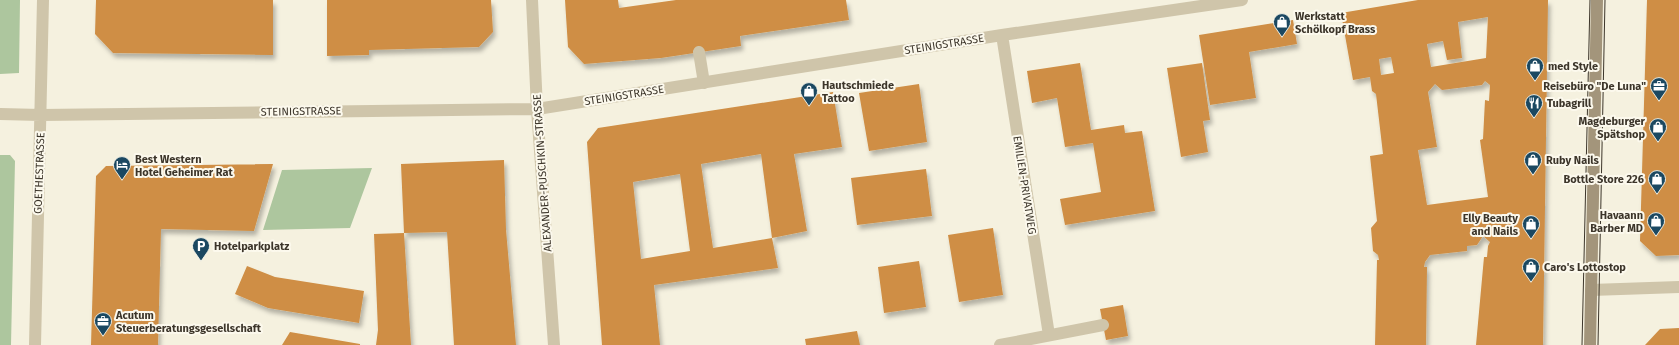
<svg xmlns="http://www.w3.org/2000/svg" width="1679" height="345" font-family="'Fira Sans',sans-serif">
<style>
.green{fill:#adc69e}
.building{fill:#cf8e44;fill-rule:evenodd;filter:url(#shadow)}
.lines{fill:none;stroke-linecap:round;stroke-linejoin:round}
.lane{stroke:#cfc5aa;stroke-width:12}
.street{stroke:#cfc5aa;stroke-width:12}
.secondary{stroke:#a3957b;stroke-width:12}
.tram{stroke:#3c352a;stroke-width:1}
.labels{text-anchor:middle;stroke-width:4;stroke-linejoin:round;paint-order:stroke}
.poi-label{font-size:11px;font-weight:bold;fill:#3c352a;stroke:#fcf9ed;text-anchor:start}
.street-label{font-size:11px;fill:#3c352a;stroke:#fcf9ed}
</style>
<defs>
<filter id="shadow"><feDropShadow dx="2.5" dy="4.5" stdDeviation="2" flood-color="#0004"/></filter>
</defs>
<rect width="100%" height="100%" fill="#f5f1df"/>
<!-- green -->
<path class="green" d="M 0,0 L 20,0 L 19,73 L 0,74 Z
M 0,155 L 10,155 L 15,161 L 11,345 L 0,345 Z
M 372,168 L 350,228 L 263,230 L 282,170 Z"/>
<!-- building -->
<path class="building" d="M 96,0 L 273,0 L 273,55 L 113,53 L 95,34 Z
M 327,0 L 491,0 L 493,32 L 479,47 L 369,50 L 369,55 L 327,56 Z
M 565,0 L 618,0 L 619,8 L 676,0 L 846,0 L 849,20 L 740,36 L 741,46 L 661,58 L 584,64 L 568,47 Z
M 1418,0 L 1548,0 L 1543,345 L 1476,345 L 1484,257 L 1487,257 L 1488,246 L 1490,242 L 1483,236 L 1477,245 L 1467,246 L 1467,251 L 1430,255 L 1425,262 L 1424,267 L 1427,267 L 1426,345 L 1375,345 L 1377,260 L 1379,260 L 1378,255 L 1373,251 L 1371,228 L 1377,221 L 1370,156 L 1383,154 L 1376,94 L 1372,91 L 1370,77 L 1353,80 L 1341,13 ZM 1488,17 L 1486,58 L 1431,67 L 1427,44 L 1443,41 L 1447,60 L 1462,58 L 1458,22 ZM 1391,57 L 1394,73 L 1381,75 L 1379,59 ZM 1485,81 L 1490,85 L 1489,101 L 1485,100 L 1483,139 L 1480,140 L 1488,197 L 1427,205 L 1418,150 L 1437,147 L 1428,92 L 1435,84 L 1442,90 L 1482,85 Z
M 1647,0 L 1679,0 L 1679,255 L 1656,256 L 1640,241 Z
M 1293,20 L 1297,44 L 1249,52 L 1256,98 L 1210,105 L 1199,35 Z
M 1080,63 L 1091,130 L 1124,125 L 1125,133 L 1142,131 L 1155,211 L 1065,225 L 1060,199 L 1101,192 L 1093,143 L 1065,147 L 1057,98 L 1032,103 L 1027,71 Z
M 1202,63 L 1210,120 L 1203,121 L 1208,152 L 1181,157 L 1167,68 Z
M 919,84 L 927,142 L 869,151 L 859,93 Z
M 833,92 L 842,147 L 794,154 L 807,231 L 772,238 L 761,154 L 701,164 L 713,248 L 772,238 L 778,268 L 654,285 L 660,345 L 602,345 L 587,142 L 598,128 ZM 680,174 L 690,251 L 641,259 L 633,182 Z
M 504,160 L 506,230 L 516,345 L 454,345 L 447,232 L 404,233 L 411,345 L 376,345 L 378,330 L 374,234 L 404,233 L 401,164 Z
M 273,164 L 254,231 L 161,229 L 158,345 L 91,345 L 96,176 L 106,166 Z
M 926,169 L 932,216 L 857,225 L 851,178 Z
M 993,228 L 1003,295 L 959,302 L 948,235 Z
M 919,261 L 926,307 L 884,313 L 878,267 Z
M 247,266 L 275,277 L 364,291 L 359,323 L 268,308 L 235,294 Z
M 1123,305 L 1128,336 L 1106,340 L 1100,309 Z
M 1679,328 L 1679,345 L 1645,345 L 1660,329 Z
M 857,331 L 860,345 L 806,345 L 805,339 Z
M 290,332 L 360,344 L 360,345 L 282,345 Z"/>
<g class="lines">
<!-- lane -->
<path class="lane" d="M 699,52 L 704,83"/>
<!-- street -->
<path class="street" d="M 532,0 L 537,109 L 554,345
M 1002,35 L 1049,335
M 0,114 L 41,115 L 537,109 L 1002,35 L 1242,0
M 1591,290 L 1679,287
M 35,345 L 43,0
M 1000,345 L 1103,325"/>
<!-- secondary -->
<path class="secondary" d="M 1590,345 L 1597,0"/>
<!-- tram -->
<path class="tram" d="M 1582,345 L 1590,0
M 1598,345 L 1605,0"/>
</g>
<!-- icons -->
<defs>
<g id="shop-pin" transform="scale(0.9)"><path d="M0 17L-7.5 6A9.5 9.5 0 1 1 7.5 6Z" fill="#1b4861" stroke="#fcf9ed"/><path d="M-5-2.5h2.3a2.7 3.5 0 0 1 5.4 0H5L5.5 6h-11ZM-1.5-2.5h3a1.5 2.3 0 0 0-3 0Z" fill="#fff"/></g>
<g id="office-pin" transform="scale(0.9)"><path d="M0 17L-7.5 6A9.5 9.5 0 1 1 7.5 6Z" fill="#1b4861" stroke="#fcf9ed"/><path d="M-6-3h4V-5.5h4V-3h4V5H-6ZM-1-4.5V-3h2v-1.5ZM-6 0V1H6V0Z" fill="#fff"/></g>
<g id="restaurant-pin" transform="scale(0.9)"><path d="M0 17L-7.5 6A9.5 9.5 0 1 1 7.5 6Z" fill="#1b4861" stroke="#fcf9ed"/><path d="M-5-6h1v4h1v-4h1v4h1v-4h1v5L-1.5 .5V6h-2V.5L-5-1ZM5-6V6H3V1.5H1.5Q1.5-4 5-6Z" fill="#fff"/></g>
<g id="hotel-pin" transform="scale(0.9)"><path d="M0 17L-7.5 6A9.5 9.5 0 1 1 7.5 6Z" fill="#1b4861" stroke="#fcf9ed"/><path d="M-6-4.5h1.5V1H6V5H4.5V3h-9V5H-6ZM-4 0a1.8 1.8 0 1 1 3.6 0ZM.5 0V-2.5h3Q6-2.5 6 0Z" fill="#fff"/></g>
<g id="parking-pin" transform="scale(0.9)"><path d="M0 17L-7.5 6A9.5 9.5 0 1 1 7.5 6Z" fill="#1b4861" stroke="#fcf9ed"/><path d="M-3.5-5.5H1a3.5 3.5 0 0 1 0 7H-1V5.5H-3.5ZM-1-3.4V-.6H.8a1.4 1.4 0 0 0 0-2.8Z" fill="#fff"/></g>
</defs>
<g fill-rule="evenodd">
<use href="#shop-pin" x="1282" y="22"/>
<use href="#shop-pin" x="1535" y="66"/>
<use href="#office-pin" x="1659" y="86"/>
<use href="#shop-pin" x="809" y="91"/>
<use href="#restaurant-pin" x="1534" y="103"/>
<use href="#shop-pin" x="1658" y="127"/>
<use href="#shop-pin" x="1533" y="160"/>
<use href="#hotel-pin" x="122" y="165"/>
<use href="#shop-pin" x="1657" y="179"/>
<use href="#shop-pin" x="1656" y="221"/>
<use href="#shop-pin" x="1531" y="224"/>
<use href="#parking-pin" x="201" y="246"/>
<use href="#shop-pin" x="1531" y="267"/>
<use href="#office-pin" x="103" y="321"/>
</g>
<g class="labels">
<!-- poi labels -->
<g class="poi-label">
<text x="1295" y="20">Werkstatt<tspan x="1295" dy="13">Schölkopf Brass</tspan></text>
<text x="1548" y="70">med Style</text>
<text x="822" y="89">Hautschmiede<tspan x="822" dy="13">Tattoo</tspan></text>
<text x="1646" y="90" text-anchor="end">Reisebüro "De Luna"</text>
<text x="1547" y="107">Tubagrill</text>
<text x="1645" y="125" text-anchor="end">Magdeburger<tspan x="1645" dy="13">Spätshop</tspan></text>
<text x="135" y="163">Best Western<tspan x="135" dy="13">Hotel Geheimer Rat</tspan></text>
<text x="1546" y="164">Ruby Nails</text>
<text x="1644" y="183" text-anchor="end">Bottle Store 226</text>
<text x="1643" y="219" text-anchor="end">Havaann<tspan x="1643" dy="13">Barber MD</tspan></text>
<text x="1518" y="222" text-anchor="end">Elly Beauty<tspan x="1518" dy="13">and Nails</tspan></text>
<text x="214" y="250">Hotelparkplatz</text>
<text x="1544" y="271">Caro's Lottostop</text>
<text x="116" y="319">Acutum<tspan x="116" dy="13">Steuerberatungsgesellschaft</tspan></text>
</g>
<!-- street labels -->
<g class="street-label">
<text transform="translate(944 44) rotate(-9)" y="4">STEINIGSTRASSE</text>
<text transform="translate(624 95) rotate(-9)" y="4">STEINIGSTRASSE</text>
<text transform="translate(301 111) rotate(-1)" y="4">STEINIGSTRASSE</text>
<text transform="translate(39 173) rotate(-88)" y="4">GOETHESTRASSE</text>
<text transform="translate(542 173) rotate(-94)" y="4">ALEXANDER-PUSCHKIN-STRASSE</text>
<text transform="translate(1025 185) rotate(81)" y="4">EMILIEN-PRIVATWEG</text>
</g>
</g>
</svg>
